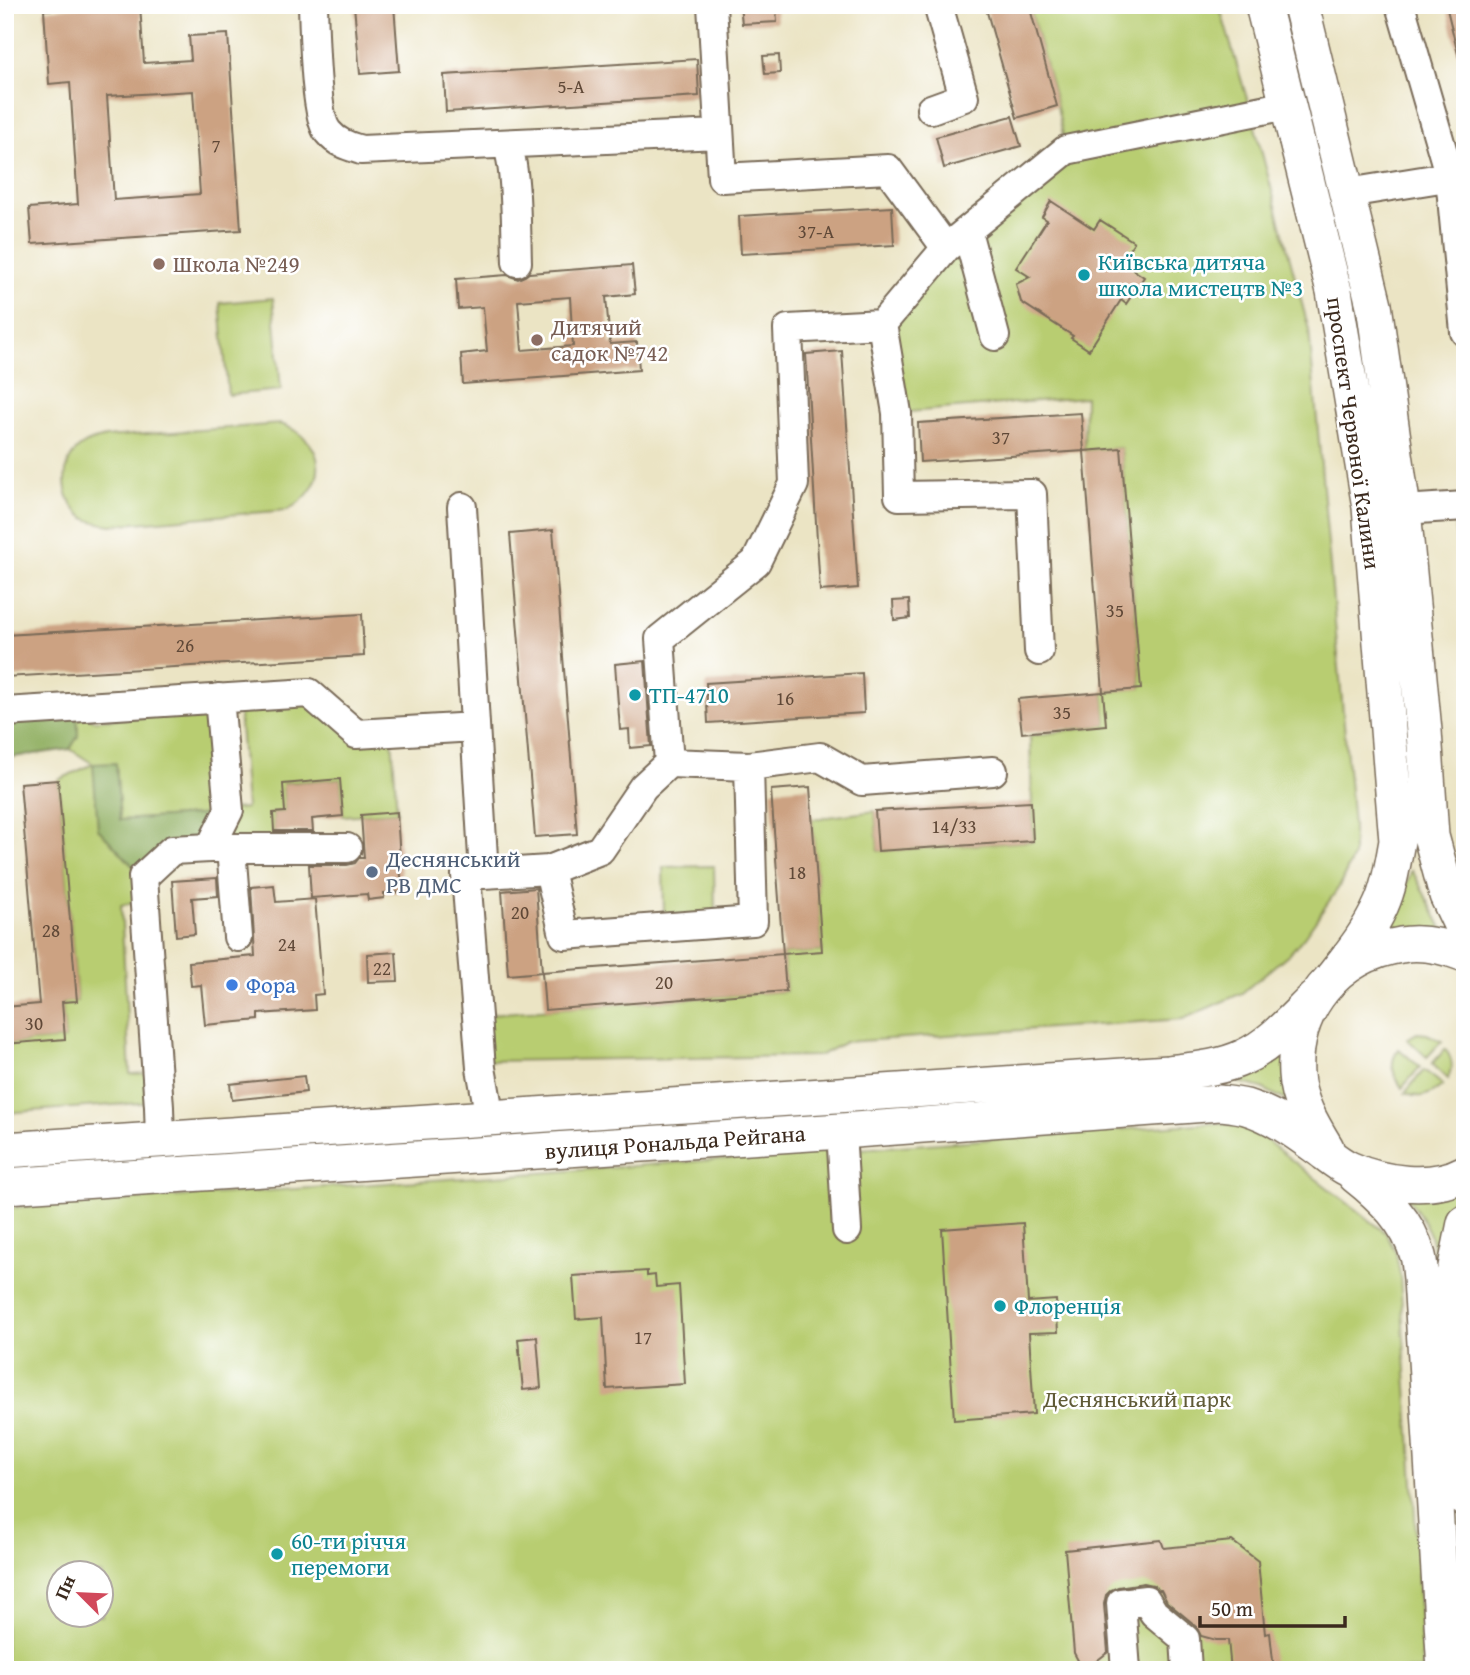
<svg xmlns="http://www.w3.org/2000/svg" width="1470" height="1675" font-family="'Gentium Book Plus',serif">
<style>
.green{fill:#b8cd71;stroke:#7a7c48;stroke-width:2;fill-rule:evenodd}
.forest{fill:#92b063;stroke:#666d40;stroke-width:2}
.building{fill:#cca282;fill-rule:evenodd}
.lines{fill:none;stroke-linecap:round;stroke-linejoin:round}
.minor-casing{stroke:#796b58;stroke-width:32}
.major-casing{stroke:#796b58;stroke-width:38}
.minor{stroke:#fff;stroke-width:28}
.major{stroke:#fff;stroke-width:35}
.education-dot{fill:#8d6e63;stroke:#fff;stroke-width:2.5}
.culture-dot{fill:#0f9aa8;stroke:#fff;stroke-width:2.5}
.service-dot{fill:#5c6f8a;stroke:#fff;stroke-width:2.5}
.shop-dot{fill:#3f7fe0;stroke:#fff;stroke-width:2.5}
.labels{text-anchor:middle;stroke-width:5;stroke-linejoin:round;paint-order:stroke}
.number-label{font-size:19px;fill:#5f4837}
.culture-label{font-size:23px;fill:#0d838f;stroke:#fff;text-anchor:start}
.education-label{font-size:23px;fill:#785e54;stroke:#fff;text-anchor:start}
.street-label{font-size:23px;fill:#3b2a1e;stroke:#fff}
.service-label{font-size:23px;fill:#4e5e75;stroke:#fff;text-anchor:start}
.shop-label{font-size:23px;fill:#366cbe;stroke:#fff;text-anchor:start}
.park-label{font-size:23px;fill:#605b37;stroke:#fff}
</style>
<rect width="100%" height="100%" fill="#fff"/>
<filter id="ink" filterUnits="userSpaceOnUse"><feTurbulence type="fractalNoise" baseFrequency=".0143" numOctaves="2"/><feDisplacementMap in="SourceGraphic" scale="14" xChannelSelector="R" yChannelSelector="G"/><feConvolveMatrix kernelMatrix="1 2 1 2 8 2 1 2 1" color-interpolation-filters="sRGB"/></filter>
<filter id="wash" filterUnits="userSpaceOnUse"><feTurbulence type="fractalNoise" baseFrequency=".00686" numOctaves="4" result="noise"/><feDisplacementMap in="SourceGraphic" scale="28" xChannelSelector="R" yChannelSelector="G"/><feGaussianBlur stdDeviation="1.57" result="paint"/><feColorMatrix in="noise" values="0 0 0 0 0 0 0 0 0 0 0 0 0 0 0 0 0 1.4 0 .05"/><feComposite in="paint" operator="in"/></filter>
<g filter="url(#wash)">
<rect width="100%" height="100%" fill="#ebe4c4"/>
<!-- green -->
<path class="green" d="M 1029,5 L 1219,5 L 1251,112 L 1309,330 L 1353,825 L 1353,857 L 1339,887 L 1304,937 L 1291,952 L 1242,993 L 1183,1019 L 845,1042 L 819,1056 L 481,1061 L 477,1015 L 786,991 L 783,954 L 822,951 L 812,819 L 875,811 L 878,851 L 1033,841 L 1030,736 L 1106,725 L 1103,692 L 1141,688 L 1121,448 L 1084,451 L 1085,397 L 897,413 L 882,324 L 1066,150 L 1057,106 Z
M 273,298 L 281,390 L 228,395 L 220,303 Z
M 281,424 C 328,441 331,487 287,510 L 112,525 C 103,524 94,523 85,518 C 61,503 58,465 80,447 C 88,441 97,439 106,437 Z
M 1465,515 L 1465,618 L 1454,516 Z
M 288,698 L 392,737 L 397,812 L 343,816 L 340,779 L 283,783 L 285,812 L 273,813 L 275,843 L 223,841 L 234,809 L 246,808 L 239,709 Z
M 214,700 L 215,811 L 212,814 L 120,820 L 116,764 L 94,764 L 139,872 L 140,901 L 121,905 L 130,1074 L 152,1073 L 153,1102 L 5,1113 L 5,1044 L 65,1039 L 62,1002 L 77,1001 L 58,780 L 93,764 L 70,749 L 78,736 L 77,710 L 93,720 L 197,714 Z
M 714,866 L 715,915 L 664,915 L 663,867 Z
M 1412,870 L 1445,934 L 1385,939 Z
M 1417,1033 L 1427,1034 L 1442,1041 L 1427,1057 L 1407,1039 Z
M 1399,1049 L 1420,1067 L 1402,1088 C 1393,1074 1388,1063 1399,1049 Z
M 1445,1049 C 1453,1059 1454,1068 1448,1079 L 1432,1064 Z
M 1289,1053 L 1295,1105 L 1262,1088 L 1239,1082 L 1259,1073 Z
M 1424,1070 L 1443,1085 C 1431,1095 1419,1100 1405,1093 Z
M 1220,1123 L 1240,1126 L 1262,1137 L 1386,1233 L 1396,1253 L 1400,1275 L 1415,1516 L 1422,1670 L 5,1670 L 5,1208 L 554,1172 L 1195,1124 ZM 60,1574 L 102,1574 L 102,1616 L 60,1616 Z
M 1464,1182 L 1445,1228 L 1437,1261 L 1429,1232 L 1419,1213 L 1402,1191 Z"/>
<!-- forest -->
<path class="forest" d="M 77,710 L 78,736 L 70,749 L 5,758 L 5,717 Z
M 116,763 L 120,820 L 212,814 L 205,842 L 135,868 L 98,829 L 93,764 Z"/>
<g id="blocks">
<!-- building -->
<path class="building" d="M 104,5 L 140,5 L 144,63 L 191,60 L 189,36 L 228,34 L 241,230 L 32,244 L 29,208 L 78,204 L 70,82 L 49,84 L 44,10 ZM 193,91 L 200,194 L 114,200 L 107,96 Z
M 354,5 L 394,5 L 399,71 L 360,74 Z
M 740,5 L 776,5 L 777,22 L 742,24 Z
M 985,5 L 1029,5 L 1057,106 L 1017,118 Z
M 1446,5 L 1465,5 L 1465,57 L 1459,58 Z
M 779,55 L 780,73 L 765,74 L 763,56 Z
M 697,59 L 699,96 L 446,112 L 444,75 Z
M 1012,116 L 1021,146 L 944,168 L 936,137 Z
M 1051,201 L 1094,229 L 1100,220 L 1134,242 L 1128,251 L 1133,261 L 1132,269 L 1144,277 L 1126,304 L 1121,300 L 1089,350 L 1071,338 L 1073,336 L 1021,302 L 1016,284 L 1030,277 L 1016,268 L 1047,220 L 1042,217 Z
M 892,207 L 894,245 L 741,254 L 739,216 Z
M 632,265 L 635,294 L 606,297 L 610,344 L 637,342 L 639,370 L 463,384 L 461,354 L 487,351 L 483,307 L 458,309 L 456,279 L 507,275 L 518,279 L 525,276 L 529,273 ZM 570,297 L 573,346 L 522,350 L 518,301 Z
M 842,351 L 858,588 L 820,591 L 806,354 Z
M 1081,413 L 1084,451 L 920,462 L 918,423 Z
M 1121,448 L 1141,689 L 1103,692 L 1084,451 Z
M 553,530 L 577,834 L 535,837 L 510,534 Z
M 909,600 L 910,618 L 894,620 L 893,601 Z
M 362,614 L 364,656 L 5,677 L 5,635 Z
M 645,661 L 651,746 L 630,748 L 629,729 L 620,730 L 615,664 Z
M 862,673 L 864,713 L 708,723 L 706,683 Z
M 1103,692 L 1106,725 L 1022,733 L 1018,699 Z
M 340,779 L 343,816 L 312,819 L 313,831 L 274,831 L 273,813 L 285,812 L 283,784 Z
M 58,780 L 77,1001 L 62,1002 L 65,1039 L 5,1044 L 5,1007 L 39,1004 L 20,783 Z
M 810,787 L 822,951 L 783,954 L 771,790 Z
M 1031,802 L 1033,841 L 878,851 L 875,811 Z
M 397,812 L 402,892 L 384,893 L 384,898 L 368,900 L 367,894 L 311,898 L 309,865 L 347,865 L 355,863 L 359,858 L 364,858 L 361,815 Z
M 217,878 L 218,896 L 192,898 L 195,934 L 176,936 L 172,881 Z
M 274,885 L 276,902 L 315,899 L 323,994 L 314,995 L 315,1010 L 259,1014 L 259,1020 L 205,1025 L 201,985 L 191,986 L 189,962 L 255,956 L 251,887 Z
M 536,888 L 542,972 L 508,975 L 502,891 Z
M 396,952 L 398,981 L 368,982 L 367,954 Z
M 783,954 L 786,991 L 545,1010 L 542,972 Z
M 304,1076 L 306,1092 L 232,1100 L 230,1084 Z
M 1023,1223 L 1028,1302 L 1056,1300 L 1058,1332 L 1029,1333 L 1034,1414 L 954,1420 L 942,1229 Z
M 647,1271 L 647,1276 L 655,1275 L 656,1287 L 679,1285 L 685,1384 L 607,1389 L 603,1317 L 576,1319 L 573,1276 Z
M 537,1337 L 541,1388 L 523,1390 L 518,1339 Z
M 1161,1540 L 1164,1548 L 1232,1541 L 1258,1561 L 1265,1634 L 1270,1633 L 1274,1670 L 1231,1670 L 1228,1640 L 1216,1640 L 1201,1636 L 1196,1626 L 1167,1602 L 1161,1590 L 1159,1590 L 1153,1585 L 1144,1583 L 1118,1587 L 1111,1590 L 1106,1595 L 1104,1604 L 1108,1652 L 1085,1670 L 1083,1670 L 1074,1653 L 1065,1550 Z"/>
</g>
</g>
<g filter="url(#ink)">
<use href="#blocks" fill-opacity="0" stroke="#796b58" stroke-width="2"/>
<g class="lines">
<!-- minor casing -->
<g class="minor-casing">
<path id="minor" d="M 313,5 C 314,30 315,117 328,132 C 337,143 348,146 361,150 L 719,134
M 712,5 L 722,178 L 888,169 L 946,248
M 1400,5 L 1450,177 L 1465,332
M 931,109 L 964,97 L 938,5
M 506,144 C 517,161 516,238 517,262
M 1348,193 L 1465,174
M 967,231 L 995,336
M 882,324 L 897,413 L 899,496 L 1032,494 L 1039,651
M 462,507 L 484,874
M 1403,510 L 1465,506
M 5,712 L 309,693 L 356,734 L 475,727
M 669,763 L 660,639 L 756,562 L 794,484 L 788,329 L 882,324 L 946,248 L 1066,150 L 1287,105
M 210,848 L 347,848
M 231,848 L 238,937
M 549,870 L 564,935 L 753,921 L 749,766
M 490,1118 L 481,1068 L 466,875 L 549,870 L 600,850 L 643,787 L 669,763 L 749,766 L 820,757 L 862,781 L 993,771
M 841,1131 L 847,1230
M 160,1140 L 159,1107 L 143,877 L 172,850 L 210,848 L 229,810 L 219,698
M 1126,1670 L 1121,1603 L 1146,1600 L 1154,1613 L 1185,1639 L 1187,1670"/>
</g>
<!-- major casing -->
<g class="major-casing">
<path id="major" d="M 1263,5 L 1334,291 L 1370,507 L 1397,841 C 1393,862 1390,885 1381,905 C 1369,932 1351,954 1333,977
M 1301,5 L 1374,305 L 1403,510 L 1424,731 L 1431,836 L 1447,895 L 1465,933
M 1326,1148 C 1312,1125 1297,1100 1296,1074 C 1292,1008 1337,955 1401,945 C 1421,941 1446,947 1465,954
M 5,1150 L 1169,1073 C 1194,1070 1221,1068 1244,1057 C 1272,1044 1293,1019 1315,998
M 1355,1175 C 1383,1197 1408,1221 1418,1256 C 1420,1263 1420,1271 1421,1278 L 1445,1670
M 5,1186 L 841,1131 L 1220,1103 C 1228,1104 1238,1105 1246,1107 C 1273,1115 1295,1131 1317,1147 C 1327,1154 1338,1164 1349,1169 C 1382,1184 1432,1191 1465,1173
M 1465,1223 L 1454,1277 L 1456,1370 L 1465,1499"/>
</g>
<!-- minor -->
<use href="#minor" class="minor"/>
<!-- major -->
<use href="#major" class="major"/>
</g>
</g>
<!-- markers -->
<g class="education-dot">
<circle cx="159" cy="264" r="7"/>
<circle cx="537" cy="340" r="7"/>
</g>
<g class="culture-dot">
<circle cx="1084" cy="275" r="7"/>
<circle cx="635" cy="695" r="7"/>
<circle cx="1000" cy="1306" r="7"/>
<circle cx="277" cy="1554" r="7"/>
</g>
<circle class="service-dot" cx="372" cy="872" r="7"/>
<circle class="shop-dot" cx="232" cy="985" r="7"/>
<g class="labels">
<!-- number labels -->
<g class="number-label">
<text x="571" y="93">5-А</text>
<text x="216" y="152">7</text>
<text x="816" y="238">37-А</text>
<text x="1001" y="444">37</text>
<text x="1115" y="617">35</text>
<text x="185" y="652">26</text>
<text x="785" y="705">16</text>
<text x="1062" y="719">35</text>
<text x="954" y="833">14/33</text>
<text x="797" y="879">18</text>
<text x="520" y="919">20</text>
<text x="51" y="937">28</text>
<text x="287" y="951">24</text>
<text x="382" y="975">22</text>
<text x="664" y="989">20</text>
<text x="34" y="1030">30</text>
<text x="643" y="1344">17</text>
</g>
<!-- culture labels -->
<g class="culture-label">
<text x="1098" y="270">Київська дитяча<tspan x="1098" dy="26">школа мистецтв №3</tspan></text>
<text x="649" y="703">ТП-4710</text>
<text x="1014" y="1314">Флоренція</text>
<text x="291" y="1549">60-ти річчя<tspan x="291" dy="26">перемоги</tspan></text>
</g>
<!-- education labels -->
<g class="education-label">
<text x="173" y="272">Школа №249</text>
<text x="551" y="335">Дитячий<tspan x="551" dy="26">садок №742</tspan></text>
</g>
<!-- street labels -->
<g class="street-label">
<text transform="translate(1354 433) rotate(82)" y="8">проспект Червоної Калини</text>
<text transform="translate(675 1142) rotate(-4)" y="8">вулиця Рональда Рейгана</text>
</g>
<!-- service labels -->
<g class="service-label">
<text x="386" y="867">Деснянський<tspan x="386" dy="26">РВ ДМС</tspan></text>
</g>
<!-- shop labels -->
<g class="shop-label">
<text x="246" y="993">Фора</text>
</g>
<!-- park labels -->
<g class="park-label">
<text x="1137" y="1407">Деснянський парк</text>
</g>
</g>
<!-- margin -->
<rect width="1470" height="1675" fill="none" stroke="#fff" stroke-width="28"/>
<!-- north arrow -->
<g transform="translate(80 1594) rotate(294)"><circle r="33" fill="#ffffff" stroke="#b1aaa5" stroke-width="2"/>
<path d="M0-5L12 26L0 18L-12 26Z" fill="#d1495b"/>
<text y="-10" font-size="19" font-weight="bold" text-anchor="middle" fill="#3b2a1e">Пн</text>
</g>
<!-- scale -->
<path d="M1200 1616v10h145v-10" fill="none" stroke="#3b2a1e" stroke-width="3.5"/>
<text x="1211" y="1616" font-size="21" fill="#3b2a1e" stroke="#ffffff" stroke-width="5" paint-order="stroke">50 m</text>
</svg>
